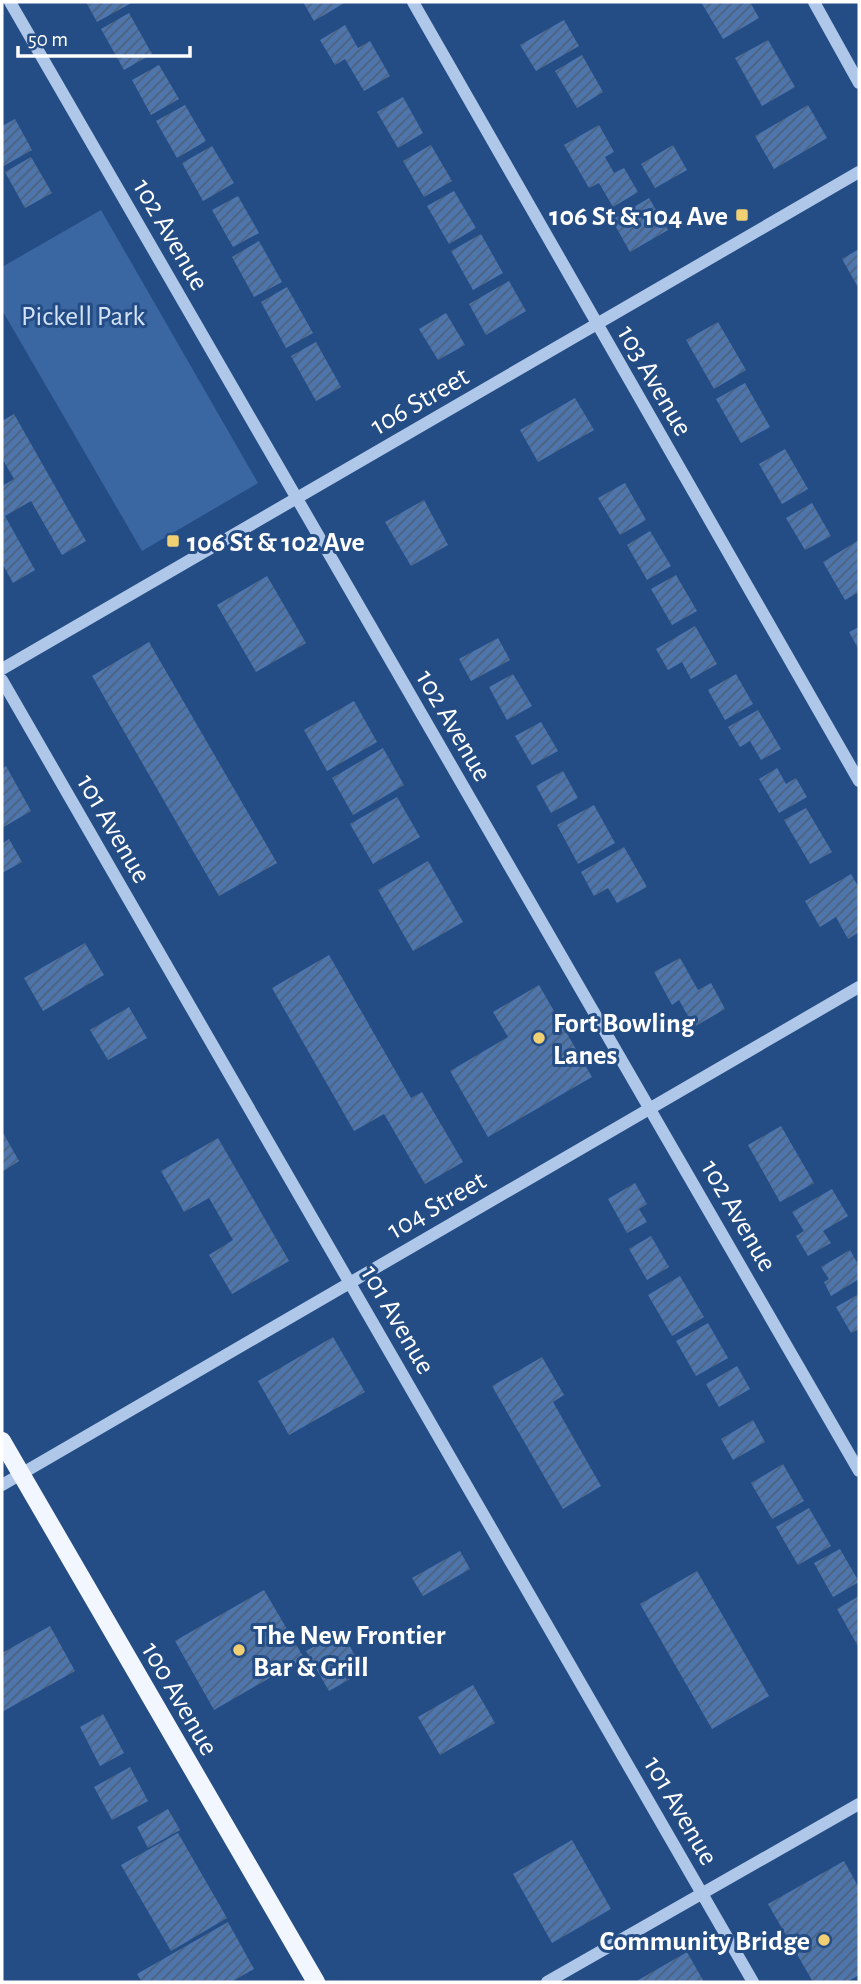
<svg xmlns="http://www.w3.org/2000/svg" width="861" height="1984" font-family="'Alegreya Sans',sans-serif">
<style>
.park{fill:#3a66a1}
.building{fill:url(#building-hatch)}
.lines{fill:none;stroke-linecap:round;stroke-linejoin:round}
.minor{stroke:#afc7e8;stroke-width:12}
.major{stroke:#f2f6fe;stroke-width:18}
.poi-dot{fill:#f1d074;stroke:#254d85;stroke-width:2.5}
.labels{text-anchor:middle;stroke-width:6;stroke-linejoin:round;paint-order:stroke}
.poi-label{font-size:28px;font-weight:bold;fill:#fff;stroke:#254d85;text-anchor:start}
.street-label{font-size:28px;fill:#fff;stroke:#254d85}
.park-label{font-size:28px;fill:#d3e2f6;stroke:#254d85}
</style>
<defs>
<pattern id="building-hatch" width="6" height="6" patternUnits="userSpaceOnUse" patternTransform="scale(1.75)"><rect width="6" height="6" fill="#4e76ac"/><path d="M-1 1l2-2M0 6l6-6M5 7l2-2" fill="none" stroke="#4d617c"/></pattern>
</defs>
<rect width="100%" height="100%" fill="#254d85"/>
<!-- park -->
<path class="park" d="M 101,210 L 258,483 L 142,551 L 2,310 L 2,267 Z"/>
<!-- building -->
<path class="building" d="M 86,2 L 133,2 L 97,22 Z
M 303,2 L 346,2 L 314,21 Z
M 701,2 L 750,2 L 759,18 L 723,39 Z
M 129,13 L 152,54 L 124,70 L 101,29 Z
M 564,20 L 579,46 L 536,71 L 520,45 Z
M 345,25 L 358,48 L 370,41 L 390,76 L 364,91 L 345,59 L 335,65 L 320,40 Z
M 768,40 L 795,87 L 762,106 L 735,58 Z
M 582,55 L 603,92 L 577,108 L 555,71 Z
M 159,65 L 179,99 L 151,115 L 132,80 Z
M 403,97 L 423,133 L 398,148 L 377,112 Z
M 185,105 L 206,141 L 177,158 L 156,121 Z
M 808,105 L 827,138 L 774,169 L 755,136 Z
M 15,119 L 32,150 L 2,167 L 2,126 Z
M 599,125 L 614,152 L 605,157 L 614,173 L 624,168 L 638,192 L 613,207 L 599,183 L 589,188 L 564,145 Z
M 431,145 L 452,181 L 424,197 L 403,161 Z
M 673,145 L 687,170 L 655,188 L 641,164 Z
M 212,146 L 234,183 L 203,201 L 182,163 Z
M 31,157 L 52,193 L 25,208 L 5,172 Z
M 454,191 L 476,228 L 449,244 L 427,206 Z
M 238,196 L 259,233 L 233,247 L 212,210 Z
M 649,198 L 668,230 L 630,252 L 612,220 Z
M 481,234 L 503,273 L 473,290 L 451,251 Z
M 259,241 L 282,282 L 254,297 L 232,257 Z
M 859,249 L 859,289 L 842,259 Z
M 509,281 L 526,311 L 486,335 L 469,304 Z
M 287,287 L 313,333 L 286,348 L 261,302 Z
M 446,313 L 465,345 L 438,360 L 419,329 Z
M 718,322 L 746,370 L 714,389 L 686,340 Z
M 316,342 L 341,387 L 316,401 L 291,356 Z
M 745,383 L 770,427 L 741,443 L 716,399 Z
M 575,398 L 594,430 L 538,462 L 520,430 Z
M 14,414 L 86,541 L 62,555 L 31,501 L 5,516 L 35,570 L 13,583 L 2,563 L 2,486 L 14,479 L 2,458 L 2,421 Z
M 785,449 L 808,489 L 782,504 L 759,464 Z
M 625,483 L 646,520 L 620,535 L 598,498 Z
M 424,500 L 448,545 L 411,566 L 385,522 Z
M 812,503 L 831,536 L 805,550 L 786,518 Z
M 650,531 L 671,566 L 647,580 L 627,545 Z
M 859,540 L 859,592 L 845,600 L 823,562 Z
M 676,575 L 697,611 L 672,625 L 651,589 Z
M 267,576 L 306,643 L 256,672 L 217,605 Z
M 695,626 L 717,664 L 691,679 L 682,662 L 668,670 L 656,649 Z
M 859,627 L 859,650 L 849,632 Z
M 498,638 L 510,660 L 471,681 L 459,659 Z
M 149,642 L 277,863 L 219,896 L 92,676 Z
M 513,674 L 532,706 L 507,720 L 489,687 Z
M 736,674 L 753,704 L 725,720 L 708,690 Z
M 354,701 L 377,742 L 327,771 L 304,730 Z
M 758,710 L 781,749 L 761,760 L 750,741 L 740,747 L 728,727 Z
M 541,722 L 558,751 L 532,765 L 515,736 Z
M 383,748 L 404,785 L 353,815 L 332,778 Z
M 6,766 L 31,811 L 2,828 L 2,769 Z
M 777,768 L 786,784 L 796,778 L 807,797 L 779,813 L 759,779 Z
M 563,771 L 578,798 L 551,813 L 536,786 Z
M 397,797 L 420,837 L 373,864 L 350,824 Z
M 594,805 L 615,843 L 578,864 L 557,825 Z
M 806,808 L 832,852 L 810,864 L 784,820 Z
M 9,839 L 22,862 L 2,873 L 2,844 Z
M 624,847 L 647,887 L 617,903 L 608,888 L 594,896 L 581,872 Z
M 428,861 L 463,922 L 413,951 L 378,890 Z
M 851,874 L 859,888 L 859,932 L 848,939 L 836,917 L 820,927 L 805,901 Z
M 85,943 L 104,975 L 43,1011 L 24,978 Z
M 329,955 L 411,1098 L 422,1092 L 463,1162 L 425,1184 L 384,1114 L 354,1131 L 272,988 Z
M 680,958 L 698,990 L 711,983 L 725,1009 L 694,1027 L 679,1000 L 672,1005 L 654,972 Z
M 539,985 L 592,1077 L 488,1137 L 450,1071 L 508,1037 L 493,1012 Z
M 129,1007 L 147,1038 L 108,1060 L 90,1030 Z
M 781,1126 L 814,1183 L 780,1202 L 748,1145 Z
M 2,1131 L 19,1161 L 2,1172 Z
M 218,1138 L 289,1261 L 232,1294 L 209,1255 L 233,1240 L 209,1198 L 184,1212 L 161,1171 Z
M 635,1183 L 647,1204 L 639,1209 L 647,1222 L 627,1233 L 608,1199 Z
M 832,1189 L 848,1216 L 823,1231 L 831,1243 L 808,1256 L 796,1236 L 804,1231 L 792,1212 Z
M 651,1236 L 669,1267 L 647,1280 L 629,1249 Z
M 850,1250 L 859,1266 L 859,1279 L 831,1296 L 824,1282 L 829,1279 L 821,1267 Z
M 680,1276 L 704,1317 L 672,1336 L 648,1295 Z
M 859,1294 L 859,1329 L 851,1333 L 836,1307 Z
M 708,1323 L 728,1358 L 696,1376 L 676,1341 Z
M 333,1337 L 365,1392 L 289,1435 L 258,1381 Z
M 542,1357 L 564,1395 L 553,1402 L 601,1486 L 563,1509 L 492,1386 Z
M 737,1366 L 750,1389 L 719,1407 L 706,1384 Z
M 753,1420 L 765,1442 L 733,1460 L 721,1439 Z
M 783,1464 L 804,1501 L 772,1519 L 751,1483 Z
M 809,1508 L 831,1546 L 798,1565 L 776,1527 Z
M 840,1549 L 859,1582 L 833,1597 L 814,1563 Z
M 460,1551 L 470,1569 L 423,1596 L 412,1578 Z
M 697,1571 L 769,1696 L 712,1729 L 640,1604 Z
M 264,1590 L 304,1658 L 214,1710 L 175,1641 Z
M 859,1596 L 859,1648 L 837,1609 Z
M 50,1626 L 75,1671 L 2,1712 L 2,1653 Z
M 341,1631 L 364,1671 L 329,1691 L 306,1651 Z
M 473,1685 L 495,1723 L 440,1755 L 418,1717 Z
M 103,1714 L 124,1753 L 100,1766 L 80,1727 Z
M 130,1767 L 148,1801 L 112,1820 L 94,1787 Z
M 168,1809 L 180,1830 L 148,1848 L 137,1827 Z
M 178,1833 L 227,1918 L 171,1951 L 121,1865 Z
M 572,1840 L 611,1909 L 552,1943 L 513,1874 Z
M 844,1861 L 859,1888 L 859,1975 L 847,1982 L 813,1982 L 768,1904 Z
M 228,1922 L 254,1969 L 231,1982 L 142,1982 L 137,1974 Z
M 687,1952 L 704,1982 L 635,1982 Z"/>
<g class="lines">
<!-- minor -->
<path class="minor" d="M 10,2 L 859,1471
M 413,2 L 859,781
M 814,2 L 859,83
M 2,669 L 859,172
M 2,680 L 753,1982
M 2,1485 L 859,987
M 547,1982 L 859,1804"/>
<!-- major -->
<path class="major" d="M 2,1441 L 316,1982"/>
</g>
<!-- markers -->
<g class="poi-dot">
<rect x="735" y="208" width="14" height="14" rx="3.5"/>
<rect x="166" y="534" width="14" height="14" rx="3.5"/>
<circle cx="539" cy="1038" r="7"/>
<circle cx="239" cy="1650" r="7"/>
<circle cx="824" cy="1940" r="7"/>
</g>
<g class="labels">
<!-- poi labels -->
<g class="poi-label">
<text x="728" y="225" text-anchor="end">106 St &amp; 104 Ave</text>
<text x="187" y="551">106 St &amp; 102 Ave</text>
<text x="553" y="1032">Fort Bowling<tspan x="553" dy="32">Lanes</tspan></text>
<text x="253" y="1644">The New Frontier<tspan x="253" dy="32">Bar &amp; Grill</tspan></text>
<text x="810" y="1950" text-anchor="end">Community Bridge</text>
</g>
<!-- street labels -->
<g class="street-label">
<text transform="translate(172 234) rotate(60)" y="10">102 Avenue</text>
<text transform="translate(656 380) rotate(60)" y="10">103 Avenue</text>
<text transform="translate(419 400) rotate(-30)" y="10">106 Street</text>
<text transform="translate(455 725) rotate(60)" y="10">102 Avenue</text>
<text transform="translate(115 828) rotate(60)" y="10">101 Avenue</text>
<text transform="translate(436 1204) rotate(-30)" y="10">104 Street</text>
<text transform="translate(740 1215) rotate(60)" y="10">102 Avenue</text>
<text transform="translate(399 1319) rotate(60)" y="10">101 Avenue</text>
<text transform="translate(181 1698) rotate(60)" y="10">100 Avenue</text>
<text transform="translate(682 1810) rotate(60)" y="10">101 Avenue</text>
</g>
<!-- park labels -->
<g class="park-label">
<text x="83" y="325">Pickell Park</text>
</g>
</g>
<!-- border -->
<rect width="861" height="1984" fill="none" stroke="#ffffff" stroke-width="7"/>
<!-- scale -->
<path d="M18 46v10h172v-10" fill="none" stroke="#ffffff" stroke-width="3.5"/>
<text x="28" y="46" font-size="21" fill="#ffffff" stroke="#254d85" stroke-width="5" paint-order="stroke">50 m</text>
</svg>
